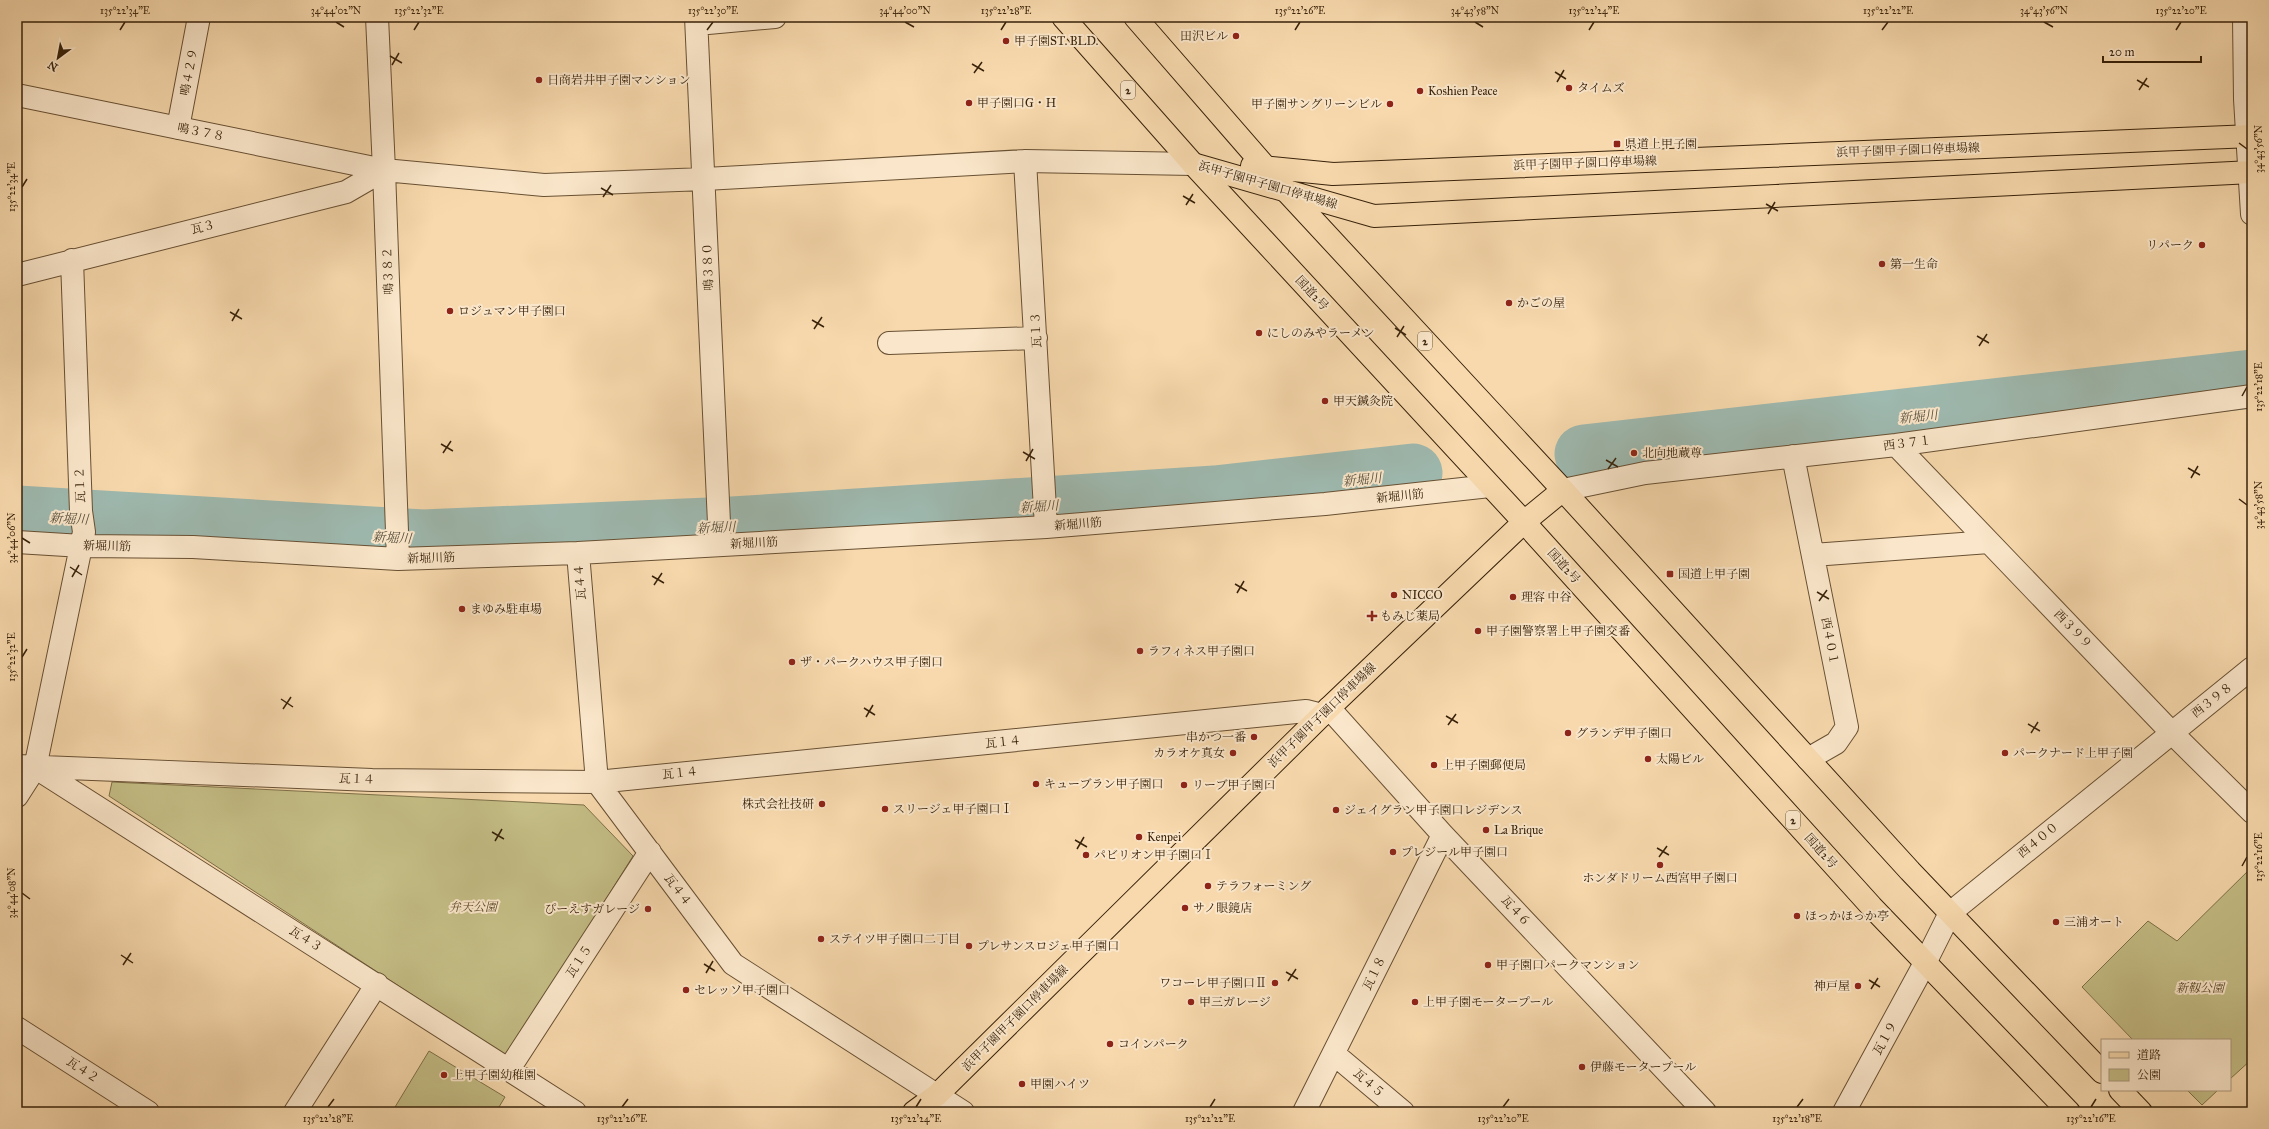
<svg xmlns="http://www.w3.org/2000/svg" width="2269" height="1129" font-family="'IM FELL Great Primer','Noto Serif JP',serif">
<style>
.green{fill:#c4bd85;stroke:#7e7048}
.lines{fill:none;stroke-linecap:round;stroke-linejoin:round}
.river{stroke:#9eb9af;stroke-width:59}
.minor-casing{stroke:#685033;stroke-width:24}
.major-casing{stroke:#38220a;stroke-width:24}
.highway-casing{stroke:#38220a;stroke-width:24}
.minor{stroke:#fae6ca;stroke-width:22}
.major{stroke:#f7d9ad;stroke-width:22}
.highway{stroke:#f7d9ad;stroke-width:22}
.ticks{fill:none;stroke:#38220a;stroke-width:1.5}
.poi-dot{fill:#8f2418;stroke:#fae6ca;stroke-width:1.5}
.labels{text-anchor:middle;stroke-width:4;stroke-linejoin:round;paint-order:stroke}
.shield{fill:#fae6ca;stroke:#725d44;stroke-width:1}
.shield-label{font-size:11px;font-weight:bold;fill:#38220a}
.poi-label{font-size:12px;fill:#38220a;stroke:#fae6ca;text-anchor:start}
.street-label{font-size:12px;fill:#38220a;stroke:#fae6ca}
.park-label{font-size:12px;font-style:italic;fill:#5b4929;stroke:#fae6ca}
.water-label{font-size:13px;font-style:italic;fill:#574f3c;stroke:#fae6ca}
.neatline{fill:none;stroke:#38220a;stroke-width:1.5}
.ticks-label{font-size:10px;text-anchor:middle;fill:#38220a}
</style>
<rect width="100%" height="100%" fill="#f7d9ad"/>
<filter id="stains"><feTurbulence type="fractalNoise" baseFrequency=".005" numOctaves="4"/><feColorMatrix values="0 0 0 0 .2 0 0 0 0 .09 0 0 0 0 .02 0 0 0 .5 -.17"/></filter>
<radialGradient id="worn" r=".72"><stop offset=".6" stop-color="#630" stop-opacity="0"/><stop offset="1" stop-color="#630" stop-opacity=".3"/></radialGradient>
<!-- green -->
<path class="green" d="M 112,782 L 584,805 L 633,856 L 507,1057 L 109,796 Z
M 2252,867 L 2252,1059 L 2230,1079 L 2230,1040 L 2133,1040 L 2082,987 L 2148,921 L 2177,941 Z
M 429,1051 L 505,1097 L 496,1112 L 392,1112 Z
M 2187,1090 L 2218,1090 L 2202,1105 Z"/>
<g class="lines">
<!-- river -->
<path class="river" d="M 1584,454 L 2252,379
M 17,515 L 423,539 L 732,526 L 1215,495 L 1413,473"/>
<!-- minor casing -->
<g class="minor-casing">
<path id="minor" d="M 377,17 L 384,170 L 398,559
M 696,17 L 720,545
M 2244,17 L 2245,99 L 2252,214
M 697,24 L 775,17
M 17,95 L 384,170 L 544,185 L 705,179 L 1025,161 L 1193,164
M 178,128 L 199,17
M 1025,161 L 1046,527
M 17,275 L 346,192 L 384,170
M 889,343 L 1036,338
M 1896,445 L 2171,732 L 2252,812
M 1793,456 L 1847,727 L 1836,743 L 1808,759
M 1563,490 L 1645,473 L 1896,445 L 2252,396
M 17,542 L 82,546 L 193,547 L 398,559 L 578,553 L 1046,527 L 1325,504 L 1490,486
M 578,553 L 597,782 L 733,964 L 963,1112
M 1813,555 L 1989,542
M 1329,708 L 1443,835 L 1705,1112
M 17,766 L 372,780 L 597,782 L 1306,711 L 1322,715
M 36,768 L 575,1112
M 17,796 L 35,768 L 84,532 L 81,511 L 72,260
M 17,1028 L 148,1112
M 1334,1054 L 1403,1112
M 509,1069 L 650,852
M 295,1112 L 377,984
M 1304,1112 L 1443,835
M 1844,1112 L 1925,963 L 1950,913 L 2252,668"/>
</g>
<!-- major casing -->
<g class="major-casing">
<path id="major" d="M 1193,164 L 1374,216 L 2252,172
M 1252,166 L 1333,174 L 2252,136
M 914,1112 L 937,1095 L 1329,708 L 1524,522 L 1563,490"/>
</g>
<!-- highway casing -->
<g class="highway-casing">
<path id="highway" d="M 1063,17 L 1193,164 L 1524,522 L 1871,906 L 2069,1112
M 1135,17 L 1288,193 L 1563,490 L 1910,871 L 2102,1072
M 2120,1090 L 2141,1112"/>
</g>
<!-- minor -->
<use href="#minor" class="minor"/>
<!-- major -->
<use href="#major" class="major"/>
<!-- highway -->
<use href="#highway" class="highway"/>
</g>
<!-- ticks -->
<path class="ticks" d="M 336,22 L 344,27M 905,22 L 914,27M 1475,22 L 1483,27M 2044,22 L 2053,27M 120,30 L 125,22M 414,30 L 419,22M 707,30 L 713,22M 1001,30 L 1006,22M 1295,30 L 1300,22M 1589,30 L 1594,22M 1882,30 L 1888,22M 2176,30 L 2181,22M 390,56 L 402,63M 972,64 L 984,71M 392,65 L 399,53M 1555,72 L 1566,79M 974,73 L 982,62M 2137,80 L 2149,87M 1557,82 L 1564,70M 2139,90 L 2147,78M 2239,143 L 2247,149M 22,187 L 27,179M 601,188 L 613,195M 1183,196 L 1195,203M 603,197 L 611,185M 1766,204 L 1778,211M 1186,205 L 1193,194M 1768,214 L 1775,202M 230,312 L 242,319M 812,320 L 824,327M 232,321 L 239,309M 1395,328 L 1406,335M 814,329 L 822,317M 1977,336 L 1989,343M 1397,337 L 1404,326M 1979,346 L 1987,334M 2242,396 L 2247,387M 441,444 L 453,451M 1023,452 L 1035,459M 443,453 L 451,441M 1606,460 L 1618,467M 1026,461 L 1033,449M 2188,468 L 2200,475M 1608,469 L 1616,458M 2191,478 L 2198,466M 2239,499 L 2247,505M 22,538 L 30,543M 70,567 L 82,575M 652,576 L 664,583M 72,577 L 79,565M 1235,584 L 1247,591M 654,585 L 662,573M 1817,592 L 1829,599M 1237,593 L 1244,581M 1819,601 L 1827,590M 22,657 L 27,649M 281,699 L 293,707M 864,708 L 875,715M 283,709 L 291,697M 1446,716 L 1458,723M 866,717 L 873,705M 2028,724 L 2040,731M 1448,725 L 1456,714M 2031,733 L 2038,722M 492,832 L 504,839M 1075,840 L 1087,847M 495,841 L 502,829M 1657,848 L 1669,855M 1077,849 L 1084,837M 1659,857 L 1667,846M 2242,866 L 2247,857M 22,893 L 30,899M 121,955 L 133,963M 704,964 L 715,971M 123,965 L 131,953M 1286,972 L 1298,979M 706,973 L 713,961M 1869,980 L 1880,987M 1288,981 L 1296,969M 1871,989 L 1878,978M 328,1107 L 334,1099M 622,1107 L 628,1099M 916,1107 L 921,1099M 1210,1107 L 1215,1099M 1503,1107 L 1509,1099M 1797,1107 L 1803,1099M 2091,1107 L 2096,1099"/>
<!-- markers -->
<g class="poi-dot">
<circle cx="1236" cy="36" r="4"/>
<circle cx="1006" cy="41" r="4"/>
<circle cx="539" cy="80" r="4"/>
<circle cx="1569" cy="88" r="4"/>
<circle cx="1420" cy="91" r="4"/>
<circle cx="969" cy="103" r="4"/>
<circle cx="1390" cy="104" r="4"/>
<rect x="1613" y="140" width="8" height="8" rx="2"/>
<circle cx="2202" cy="245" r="4"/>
<circle cx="1882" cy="264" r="4"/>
<circle cx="1509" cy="303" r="4"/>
<circle cx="450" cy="311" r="4"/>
<circle cx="1259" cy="333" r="4"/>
<circle cx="1325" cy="401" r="4"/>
<circle cx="1634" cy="453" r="4"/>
<rect x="1666" y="570" width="8" height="8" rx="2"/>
<circle cx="1394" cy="595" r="4"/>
<circle cx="1513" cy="597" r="4"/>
<circle cx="462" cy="609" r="4"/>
<path d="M1370 610h4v4h4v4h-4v4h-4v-4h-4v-4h4z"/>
<circle cx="1478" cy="631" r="4"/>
<circle cx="1140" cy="651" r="4"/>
<circle cx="792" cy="662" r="4"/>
<circle cx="1568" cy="733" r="4"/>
<circle cx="1254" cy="737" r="4"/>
<circle cx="1233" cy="753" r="4"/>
<circle cx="2005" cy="753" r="4"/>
<circle cx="1648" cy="759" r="4"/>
<circle cx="1434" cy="765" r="4"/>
<circle cx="1036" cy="784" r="4"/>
<circle cx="1184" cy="785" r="4"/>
<circle cx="822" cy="804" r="4"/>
<circle cx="885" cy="809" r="4"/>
<circle cx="1336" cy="810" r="4"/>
<circle cx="1486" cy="830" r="4"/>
<circle cx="1139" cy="837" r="4"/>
<circle cx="1393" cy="852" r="4"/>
<circle cx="1086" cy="855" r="4"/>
<circle cx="1660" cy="865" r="4"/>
<circle cx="1208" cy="886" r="4"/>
<circle cx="1185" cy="908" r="4"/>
<circle cx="648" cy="909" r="4"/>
<circle cx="1797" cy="916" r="4"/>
<circle cx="2056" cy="922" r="4"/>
<circle cx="821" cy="939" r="4"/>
<circle cx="969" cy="946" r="4"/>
<circle cx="1488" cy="965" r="4"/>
<circle cx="1275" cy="983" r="4"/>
<circle cx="1858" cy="986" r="4"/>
<circle cx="686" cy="990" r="4"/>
<circle cx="1191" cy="1002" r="4"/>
<circle cx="1415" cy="1002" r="4"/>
<circle cx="1110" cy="1044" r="4"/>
<circle cx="1582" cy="1067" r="4"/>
<circle cx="444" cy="1075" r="4"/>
<circle cx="1022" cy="1084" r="4"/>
</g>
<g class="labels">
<!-- shield labels -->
<g class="shield">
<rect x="1121" y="81" width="14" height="18" rx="3"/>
<rect x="1418" y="332" width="14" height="18" rx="3"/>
<rect x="1786" y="811" width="14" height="18" rx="3"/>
</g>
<g class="shield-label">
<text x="1128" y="94">2</text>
<text x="1425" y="345">2</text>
<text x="1793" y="824">2</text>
</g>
<!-- poi labels -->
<g class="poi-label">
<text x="1228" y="40" text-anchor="end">田沢ビル</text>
<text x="1014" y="45">甲子園ST. BLD.</text>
<text x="547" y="84">日商岩井甲子園マンション</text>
<text x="1577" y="92">タイムズ</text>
<text x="1428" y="95">Koshien Peace</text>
<text x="977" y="107">甲子園口G・H</text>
<text x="1382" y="108" text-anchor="end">甲子園サングリーンビル</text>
<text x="1625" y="148">県道上甲子園</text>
<text x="2194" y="249" text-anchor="end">リパーク</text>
<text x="1890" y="268">第一生命</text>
<text x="1517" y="307">かごの屋</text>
<text x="458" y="315">ロジュマン甲子園口</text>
<text x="1267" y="337">にしのみやラーメン</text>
<text x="1333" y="405">甲天鍼灸院</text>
<text x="1642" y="457">北向地蔵尊</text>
<text x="1678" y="578">国道上甲子園</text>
<text x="1402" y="599">NICCO</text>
<text x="1521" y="601">理容 中谷</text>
<text x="470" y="613">まゆみ駐車場</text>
<text x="1380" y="620">もみじ薬局</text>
<text x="1486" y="635">甲子園警察署上甲子園交番</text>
<text x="1148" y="655">ラフィネス甲子園口</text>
<text x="800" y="666">ザ・パークハウス甲子園口</text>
<text x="1576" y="737">グランデ甲子園口</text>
<text x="1246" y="741" text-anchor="end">串かつ一番</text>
<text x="1225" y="757" text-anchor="end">カラオケ真女</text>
<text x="2013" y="757">パークナード上甲子園</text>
<text x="1656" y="763">太陽ビル</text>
<text x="1442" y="769">上甲子園郵便局</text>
<text x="1044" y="788">キューブラン甲子園口</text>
<text x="1192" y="789">リーブ甲子園口</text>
<text x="814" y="808" text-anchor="end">株式会社技研</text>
<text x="893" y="813">スリージェ甲子園口Ⅰ</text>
<text x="1344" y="814">ジェイグラン甲子園口レジデンス</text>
<text x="1494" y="834">La Brique</text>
<text x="1147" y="841">Kenpei</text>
<text x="1401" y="856">プレジール甲子園口</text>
<text x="1094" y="859">パビリオン甲子園口Ⅰ</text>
<text x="1660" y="882" text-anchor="middle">ホンダドリーム西宮甲子園口</text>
<text x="1216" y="890">テラフォーミング</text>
<text x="1193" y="912">サノ眼鏡店</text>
<text x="640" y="913" text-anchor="end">ぴーえすガレージ</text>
<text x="1805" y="920">ほっかほっか亭</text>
<text x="2064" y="926">三浦オート</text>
<text x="829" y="943">ステイツ甲子園口二丁目</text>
<text x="977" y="950">プレサンスロジェ甲子園口</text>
<text x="1496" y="969">甲子園口パークマンション</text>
<text x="1267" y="987" text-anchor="end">ワコーレ甲子園口Ⅱ</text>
<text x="1850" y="990" text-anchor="end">神戸屋</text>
<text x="694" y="994">セレッソ甲子園口</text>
<text x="1199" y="1006">甲三ガレージ</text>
<text x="1423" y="1006">上甲子園モータープール</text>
<text x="1118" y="1048">コインパーク</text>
<text x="1590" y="1071">伊藤モータープール</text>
<text x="452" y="1079">上甲子園幼稚園</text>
<text x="1030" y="1088">甲園ハイツ</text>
</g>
<!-- street labels -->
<g class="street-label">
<text transform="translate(189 72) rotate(-79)" y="4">鳴４２９</text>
<text transform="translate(201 132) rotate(11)" y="4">鳴３７８</text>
<text transform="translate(1908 150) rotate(-2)" y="4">浜甲子園甲子園口停車場線</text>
<text transform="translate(1585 163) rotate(-2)" y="4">浜甲子園甲子園口停車場線</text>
<text transform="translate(1268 185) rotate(16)" y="4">浜甲子園甲子園口停車場線</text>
<text transform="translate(203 227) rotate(-14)" y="4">瓦３</text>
<text transform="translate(708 267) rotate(-92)" y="4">鳴３８０</text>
<text transform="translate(388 271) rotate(-92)" y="4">鳴３８２</text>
<text transform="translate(1312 293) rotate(47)" y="4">国道2号</text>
<text transform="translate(1036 330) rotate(-93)" y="4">瓦１３</text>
<text transform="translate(1907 443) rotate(-7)" y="4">西３７１</text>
<text transform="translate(80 485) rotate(-92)" y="4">瓦１２</text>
<text transform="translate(1400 496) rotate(-6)" y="4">新堀川筋</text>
<text transform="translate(1078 524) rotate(-5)" y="4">新堀川筋</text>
<text transform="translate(754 543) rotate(-3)" y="4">新堀川筋</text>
<text transform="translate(107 546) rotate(1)" y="4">新堀川筋</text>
<text transform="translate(431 558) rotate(-2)" y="4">新堀川筋</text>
<text transform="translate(1564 566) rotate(48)" y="4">国道2号</text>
<text transform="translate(580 582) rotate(-95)" y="4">瓦４４</text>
<text transform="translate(2073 629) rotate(46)" y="4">西３９９</text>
<text transform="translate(1830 641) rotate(79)" y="4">西４０１</text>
<text transform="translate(2212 700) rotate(-38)" y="4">西３９８</text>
<text transform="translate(1322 715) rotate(-44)" y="4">浜甲子園甲子園口停車場線</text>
<text transform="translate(1003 742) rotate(-6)" y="4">瓦１４</text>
<text transform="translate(680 773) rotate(-6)" y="4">瓦１４</text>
<text transform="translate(357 779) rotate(2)" y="4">瓦１４</text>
<text transform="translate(2038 840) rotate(-39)" y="4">西４００</text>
<text transform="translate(1821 851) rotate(48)" y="4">国道2号</text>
<text transform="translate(678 890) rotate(53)" y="4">瓦４４</text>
<text transform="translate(1516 911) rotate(47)" y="4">瓦４６</text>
<text transform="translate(306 939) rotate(32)" y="4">瓦４３</text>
<text transform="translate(579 961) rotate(-57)" y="4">瓦１５</text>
<text transform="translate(1374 973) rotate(-64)" y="4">瓦１８</text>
<text transform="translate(1015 1018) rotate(-45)" y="4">浜甲子園甲子園口停車場線</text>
<text transform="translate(1885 1038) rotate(-61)" y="4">瓦１９</text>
<text transform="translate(83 1070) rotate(33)" y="4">瓦４２</text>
<text transform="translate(1369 1083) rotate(40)" y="4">瓦４５</text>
</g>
<!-- park labels -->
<g class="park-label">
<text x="473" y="911">弁天公園</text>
<text x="2200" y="992">新靱公園</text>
</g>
<!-- water labels -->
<g class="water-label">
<text transform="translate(1918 416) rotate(-6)" y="5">新堀川</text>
<text transform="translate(1362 479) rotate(-6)" y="5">新堀川</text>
<text transform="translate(1039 506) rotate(-4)" y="5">新堀川</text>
<text transform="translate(69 518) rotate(3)" y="5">新堀川</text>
<text transform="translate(716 527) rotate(-3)" y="5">新堀川</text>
<text transform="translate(392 537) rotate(3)" y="5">新堀川</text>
</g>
</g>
<!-- margin -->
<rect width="2269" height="1129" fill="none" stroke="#f7d9ad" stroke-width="44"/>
<!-- legend -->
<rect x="2101" y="1039" width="130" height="52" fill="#fae6ca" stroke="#ac987d"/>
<rect x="2109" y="1052" width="20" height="6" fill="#f7d9ad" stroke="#ac987d"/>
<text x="2137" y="1059" font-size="12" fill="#38220a">道路</text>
<rect x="2109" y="1069" width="20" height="12" fill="#c4bd85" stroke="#ac987d"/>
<text x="2137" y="1079" font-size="12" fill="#38220a">公園</text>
<!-- north arrow -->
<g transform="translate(58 58) rotate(212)" stroke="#fae6ca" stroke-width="3" paint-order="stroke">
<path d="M0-3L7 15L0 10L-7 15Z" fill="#38220a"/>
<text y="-6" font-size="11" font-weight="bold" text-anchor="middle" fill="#38220a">N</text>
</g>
<!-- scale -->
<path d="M2103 56v6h98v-6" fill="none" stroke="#38220a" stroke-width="2"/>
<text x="2109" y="56" font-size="12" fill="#38220a" stroke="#fae6ca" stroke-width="3" paint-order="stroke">20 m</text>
<rect x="22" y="22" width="2225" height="1085" class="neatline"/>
<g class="ticks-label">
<text x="125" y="14">135°22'34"E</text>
<text x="336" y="14">34°44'02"N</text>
<text x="419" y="14">135°22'32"E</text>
<text x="713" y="14">135°22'30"E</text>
<text x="905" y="14">34°44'00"N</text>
<text x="1006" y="14">135°22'28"E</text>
<text x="1300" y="14">135°22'26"E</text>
<text x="1475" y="14">34°43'58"N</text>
<text x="1594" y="14">135°22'24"E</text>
<text x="1888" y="14">135°22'22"E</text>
<text x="2044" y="14">34°43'56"N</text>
<text x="2181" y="14">135°22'20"E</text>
<text transform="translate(2258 149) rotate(-90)" y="4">34°43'56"N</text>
<text transform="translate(11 187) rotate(-90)" y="4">135°22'34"E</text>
<text transform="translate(2258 387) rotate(-90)" y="4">135°22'18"E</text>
<text transform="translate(2258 505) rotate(-90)" y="4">34°43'58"N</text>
<text transform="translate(11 538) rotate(-90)" y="4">34°44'06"N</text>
<text transform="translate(11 657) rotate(-90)" y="4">135°22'32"E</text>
<text transform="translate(2258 857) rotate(-90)" y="4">135°22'16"E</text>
<text transform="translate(11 893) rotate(-90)" y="4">34°44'08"N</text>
<text x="328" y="1122">135°22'28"E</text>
<text x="622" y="1122">135°22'26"E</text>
<text x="916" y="1122">135°22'24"E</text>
<text x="1210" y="1122">135°22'22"E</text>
<text x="1503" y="1122">135°22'20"E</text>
<text x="1797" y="1122">135°22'18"E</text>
<text x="2091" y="1122">135°22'16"E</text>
</g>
<rect width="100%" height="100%" filter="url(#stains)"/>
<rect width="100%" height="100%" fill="url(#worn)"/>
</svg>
